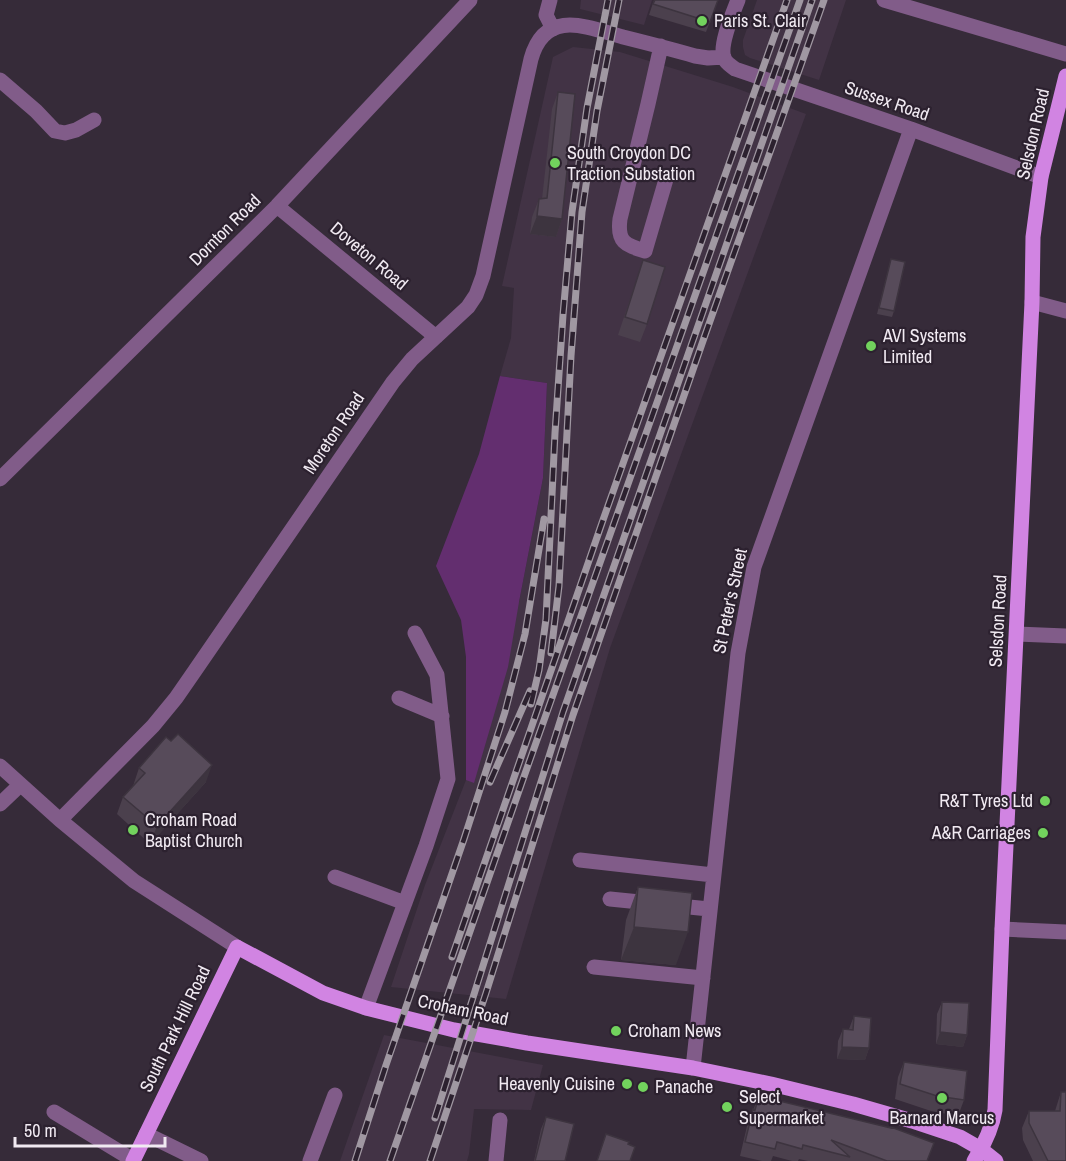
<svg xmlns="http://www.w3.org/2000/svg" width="1066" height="1161" font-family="'Archivo Narrow',sans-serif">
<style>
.built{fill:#423345}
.green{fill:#632e6f}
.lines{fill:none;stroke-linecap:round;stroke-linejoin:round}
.minor{stroke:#815c89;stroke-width:15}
.major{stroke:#d184e2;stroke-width:15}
.rail-casing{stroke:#a098a2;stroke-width:7}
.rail{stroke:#2c212f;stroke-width:4.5;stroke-dasharray:14;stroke-linecap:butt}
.wall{fill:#4b404d}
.shaded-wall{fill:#3d343f}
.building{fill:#574b5a;stroke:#3d343f;stroke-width:1.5}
.poi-dot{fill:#72d25d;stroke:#2c212f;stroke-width:2}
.labels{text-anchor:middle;stroke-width:4.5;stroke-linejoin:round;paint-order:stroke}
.poi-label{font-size:18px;fill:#f1eaf2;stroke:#2c212f;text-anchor:start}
.street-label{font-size:18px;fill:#f1eaf2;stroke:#2c212f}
</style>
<rect width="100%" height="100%" fill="#362b39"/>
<!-- built -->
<path class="built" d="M 581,0 L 652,0 L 644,25 L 580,9 Z
M 757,0 L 846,0 L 819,80 L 750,58 L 745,55 L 743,47 L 743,40 Z
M 573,47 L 620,52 L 733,87 L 806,114 L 610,648 L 506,999 L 391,987 L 425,885 L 466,780 L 466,657 L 519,602 L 543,478 L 547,383 L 500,376 L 511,338 L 514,288 L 502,286 L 553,57 Z
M 384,1035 L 543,1065 L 531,1110 L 474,1109 L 469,1154 L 467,1161 L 340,1161 Z"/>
<!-- green -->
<path class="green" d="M 500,376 L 547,383 L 543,478 L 519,602 L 508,667 L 474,783 L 466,780 L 466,657 L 461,620 L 436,566 L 479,454 Z"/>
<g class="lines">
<!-- minor -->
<path class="minor" d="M 550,0 L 546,15 L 553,29
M 738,0 C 733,13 719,45 724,58 C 726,63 731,66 735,69 L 911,129 L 1041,177
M 884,0 L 1066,54
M 661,46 L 648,104 L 620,219 C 617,242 625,245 645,251 L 667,176
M 0,80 L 36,111 L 55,131 L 65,133 L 76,130 L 94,120
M 277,206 L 436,337
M 1032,302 L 1066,311
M 0,479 L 277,206 L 470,0
M 1017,634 L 1066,636
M 399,698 L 442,716
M 0,766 L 60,820 L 134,881 L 237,947
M 0,804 L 20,785
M 60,820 L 153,726 L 176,698 L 194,672 L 393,382 L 412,359 L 468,307 L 476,295 L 483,276 L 531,59 C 545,8 587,27 623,37 C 647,43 671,49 695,56 L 708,58 L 724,57
M 580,860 L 713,875
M 335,877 L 405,903
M 610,899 L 709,909
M 1002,929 L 1066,932
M 594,967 L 703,978
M 366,1008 L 426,846 L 448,779 L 437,675 L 415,633
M 693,1068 L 738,653 L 754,567 L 911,129
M 54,1112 L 133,1160
M 146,1134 L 201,1161
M 310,1161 L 335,1095
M 496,1161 L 500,1120"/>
<!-- major -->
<path class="major" d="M 133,1161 L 237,947 L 323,993 L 366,1008 L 454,1030 L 527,1043 L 693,1068 L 771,1084 L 853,1104 L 912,1121 L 960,1137 L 981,1149 L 996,1161
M 974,1161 C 984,1145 992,1129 995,1110 L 1002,929 L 1032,302 L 1033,237 L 1041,177 L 1066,76"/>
<!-- rail casing -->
<g class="rail-casing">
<path id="rail" d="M 551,653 L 559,586 L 571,356 L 582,212 L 597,111 L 619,0
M 531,704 L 539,670 L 546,619 L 555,433 L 563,315 L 572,212 L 587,108 L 608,0
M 490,782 L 530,691
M 452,957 L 603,520 L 787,0
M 435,1118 L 563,712 L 812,0
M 355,1161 L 386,1065 L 464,839 L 505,712 L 525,634 L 544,519
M 390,1161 L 521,785 L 800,0
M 430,1161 L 486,993 L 573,715 L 704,338 L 824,0"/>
</g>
<!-- rail -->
<use href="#rail" class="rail"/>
</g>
<!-- wall -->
<path class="wall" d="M 654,0 L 718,0 L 706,32 L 649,15 Z
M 558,92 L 562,219 L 556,237 L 530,234 L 532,217 L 539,199 L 542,199 L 552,109 Z
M 891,259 L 894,311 L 892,317 L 877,314 Z
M 643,260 L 647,324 L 640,342 L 618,335 Z
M 139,768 L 206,782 L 150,844 L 117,814 L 123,797 L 133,786 Z
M 638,887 L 676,965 L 621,960 L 626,920 Z
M 942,1002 L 967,1035 L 963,1047 L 936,1044 L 937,1014 Z
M 854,1016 L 869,1048 L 865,1060 L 837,1059 L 838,1041 L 843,1029 L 849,1029 Z
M 904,1062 L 964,1100 L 958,1116 L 931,1111 L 895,1099 L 898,1077 Z
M 1061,1092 L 1066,1161 L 1033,1161 L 1023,1140 L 1022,1128 L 1029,1111 L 1055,1111 Z
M 759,1096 L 927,1161 L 808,1161 L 799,1159 L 798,1161 L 792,1161 L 773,1156 L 771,1161 L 762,1161 L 740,1156 L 748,1122 Z
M 546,1117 L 565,1161 L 534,1161 L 541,1129 Z"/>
<!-- shaded-wall -->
<path class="shaded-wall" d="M 537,216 L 562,219 L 556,237 L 530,234 Z
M 212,765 L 206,782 L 150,844 L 157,826 Z
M 634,927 L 688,932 L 676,965 L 621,960 Z
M 940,1032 L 967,1035 L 963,1047 L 936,1044 Z
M 842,1047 L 869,1048 L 865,1060 L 837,1059 Z"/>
<!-- building -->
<path class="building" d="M 655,0 L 718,0 L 710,22 L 653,4 Z
M 558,92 L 575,94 L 562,219 L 537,216 L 539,199 L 547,198 Z
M 891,259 L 905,262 L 894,311 L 879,308 Z
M 643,260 L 665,267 L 647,324 L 625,317 Z
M 178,734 L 212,765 L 157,826 L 123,797 L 145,773 L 139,768 L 166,737 L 171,741 Z
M 638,887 L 692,893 L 688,932 L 634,927 Z
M 942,1002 L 969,1003 L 967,1035 L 940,1032 Z
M 854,1016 L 871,1018 L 869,1048 L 842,1047 L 843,1029 L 853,1030 Z
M 904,1062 L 967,1071 L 964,1100 L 937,1096 L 900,1084 Z
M 1061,1092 L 1066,1092 L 1066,1161 L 1048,1161 L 1029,1123 L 1029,1111 L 1060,1111 Z
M 759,1096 L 891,1128 L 891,1127 L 934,1143 L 927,1161 L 887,1161 L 831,1140 L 850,1157 L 803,1145 L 802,1149 L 777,1142 L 775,1149 L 745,1142 L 753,1109 L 755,1110 Z
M 546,1117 L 574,1124 L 565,1161 L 535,1161 Z
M 606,1134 L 629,1142 L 628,1144 L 635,1147 L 630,1161 L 597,1161 Z"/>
<!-- markers -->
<g class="poi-dot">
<circle cx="702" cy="21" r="6"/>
<circle cx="555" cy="163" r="6"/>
<circle cx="871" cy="346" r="6"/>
<circle cx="1045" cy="801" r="6"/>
<circle cx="133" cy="830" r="6"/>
<circle cx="1043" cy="833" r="6"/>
<circle cx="616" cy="1031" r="6"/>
<circle cx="627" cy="1084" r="6"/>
<circle cx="643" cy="1087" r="6"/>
<circle cx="942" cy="1098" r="6"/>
<circle cx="727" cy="1107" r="6"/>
</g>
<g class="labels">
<!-- poi labels -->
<g class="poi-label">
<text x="714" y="27">Paris St. Clair</text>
<text x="567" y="159">South Croydon DC<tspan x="567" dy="21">Traction Substation</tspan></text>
<text x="883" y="342">AVI Systems<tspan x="883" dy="21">Limited</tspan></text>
<text x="1033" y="807" text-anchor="end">R&amp;T Tyres Ltd</text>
<text x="145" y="826">Croham Road<tspan x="145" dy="21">Baptist Church</tspan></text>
<text x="1031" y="839" text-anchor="end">A&amp;R Carriages</text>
<text x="628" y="1037">Croham News</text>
<text x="615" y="1090" text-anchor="end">Heavenly Cuisine</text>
<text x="655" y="1093">Panache</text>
<text x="739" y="1103">Select<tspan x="739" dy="21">Supermarket</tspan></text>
<text x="942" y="1124" text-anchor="middle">Barnard Marcus</text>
</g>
<!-- street labels -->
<g class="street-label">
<text transform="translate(887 101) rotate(19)" y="6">Sussex Road</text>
<text transform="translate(1033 134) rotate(-77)" y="6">Selsdon Road</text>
<text transform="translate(225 230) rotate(-45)" y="6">Dornton Road</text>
<text transform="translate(369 256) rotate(40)" y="6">Doveton Road</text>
<text transform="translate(334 433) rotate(-56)" y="6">Moreton Road</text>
<text transform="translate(730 601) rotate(-78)" y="6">St Peter's Street</text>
<text transform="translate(998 621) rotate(-87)" y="6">Selsdon Road</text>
<text transform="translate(463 1010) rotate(12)" y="6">Croham Road</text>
<text transform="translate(175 1029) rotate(-64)" y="6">South Park Hill Road</text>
</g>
</g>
<!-- scale -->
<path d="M15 1137v9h150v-9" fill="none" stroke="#f1eaf2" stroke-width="3"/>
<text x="24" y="1137" font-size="18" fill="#f1eaf2" stroke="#2c212f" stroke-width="4.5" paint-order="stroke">50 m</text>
</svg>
